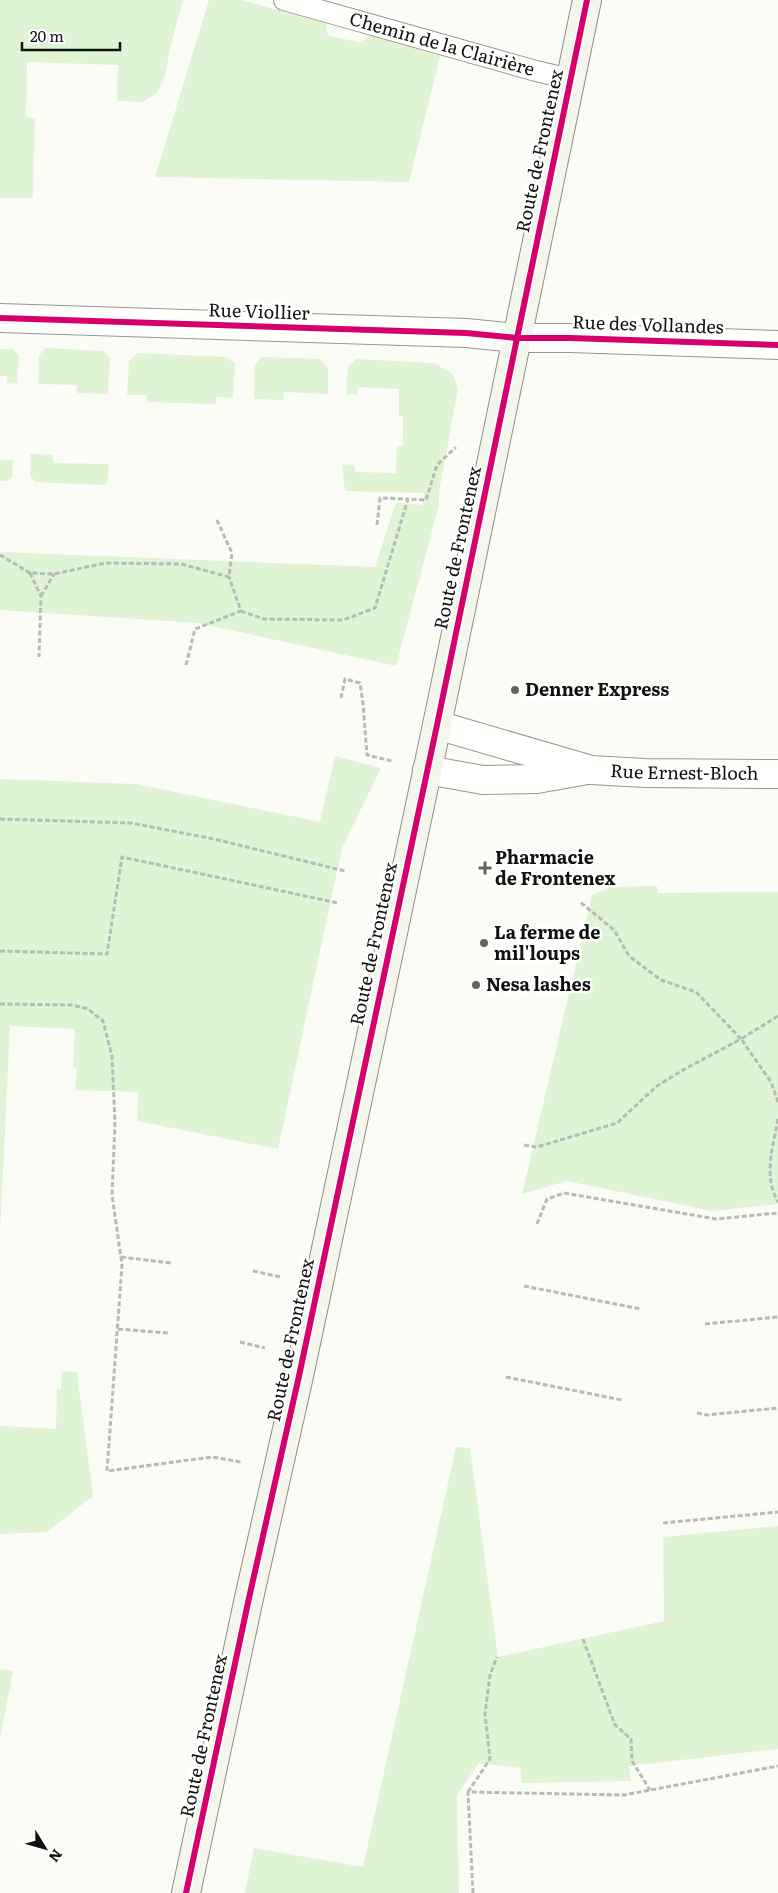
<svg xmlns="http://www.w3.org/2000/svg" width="778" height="1893" font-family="Literata,serif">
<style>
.green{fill:#def4d4}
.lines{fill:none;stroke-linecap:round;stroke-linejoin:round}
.lane-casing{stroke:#969694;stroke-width:22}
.street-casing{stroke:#969694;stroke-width:30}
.secondary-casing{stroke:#8d8d8a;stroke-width:30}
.path{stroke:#b9b9b8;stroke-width:3;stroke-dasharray:5 2.5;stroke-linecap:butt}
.lane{stroke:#fffffe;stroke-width:20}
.street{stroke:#fffffe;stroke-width:28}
.secondary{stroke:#f4f6eb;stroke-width:28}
.cycleway-casing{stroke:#fff;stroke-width:9}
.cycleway{stroke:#d6006c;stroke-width:6}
.poi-dot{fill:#636360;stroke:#fff;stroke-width:2}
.labels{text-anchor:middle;stroke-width:5;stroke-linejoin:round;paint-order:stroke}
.street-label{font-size:18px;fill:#101010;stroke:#fff}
.poi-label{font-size:18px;font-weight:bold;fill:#101010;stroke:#fff;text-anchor:start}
</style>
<rect width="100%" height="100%" fill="#fcfcf6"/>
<!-- green -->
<path class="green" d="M 0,0 L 183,0 L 170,48 L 165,77 L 157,93 L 143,102 L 117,101 L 118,65 L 27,62 L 26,117 L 35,118 L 33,198 L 0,198 Z
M 209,0 L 241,0 L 326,23 L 328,36 L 360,42 L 371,35 L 440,56 L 409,182 L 155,177 Z
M 45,348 L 104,351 L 110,359 L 108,394 L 77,393 L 77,385 L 38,384 L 39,356 Z
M 0,349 L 13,349 L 19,356 L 17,384 L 7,383 L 7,376 L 0,376 Z
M 138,353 L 226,357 L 235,363 L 233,398 L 216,397 L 216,404 L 147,402 L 147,395 L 127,395 L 129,361 Z
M 261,357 L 321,359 L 328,369 L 328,394 L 284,392 L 283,400 L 254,399 L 254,366 Z
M 356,359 L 434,363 L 453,374 L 458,389 L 439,492 L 439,505 L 396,666 L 198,623 L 0,610 L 0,552 L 375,567 L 396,503 L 423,505 L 424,493 L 345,491 L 342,464 L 355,465 L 355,472 L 396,473 L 397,446 L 403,445 L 403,416 L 399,416 L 399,389 L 358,387 L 357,395 L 346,394 L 348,367 Z
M 30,454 L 53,455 L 53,463 L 109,464 L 108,480 L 104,485 L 35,482 L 30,476 Z
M 0,460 L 13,460 L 12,477 L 7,481 L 0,481 Z
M 335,756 L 381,768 L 342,848 L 278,1149 L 137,1121 L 138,1092 L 75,1090 L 77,1069 L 73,1068 L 75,1029 L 10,1026 L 0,1233 L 0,779 L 136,784 L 320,822 Z
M 657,886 L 658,893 L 778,892 L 778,1204 L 712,1211 L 567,1181 L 522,1194 L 592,895 L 611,887 Z
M 62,1371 L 77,1372 L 93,1496 L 47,1532 L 0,1534 L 0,1426 L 56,1429 L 57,1389 L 61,1389 Z
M 456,1447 L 470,1448 L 498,1657 L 664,1621 L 663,1537 L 778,1526 L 778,1749 L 629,1766 L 631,1781 L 522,1783 L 520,1768 L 479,1763 L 457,1795 L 459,1893 L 245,1893 L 254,1848 L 363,1867 Z
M 0,1669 L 13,1671 L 0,1739 Z"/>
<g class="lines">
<!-- lane casing -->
<g class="lane-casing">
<g id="lane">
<path id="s1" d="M 284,0 L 536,71 L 570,79"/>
</g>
</g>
<!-- street casing -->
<g class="street-casing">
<g id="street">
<path d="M 0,318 L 466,333 L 517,338 L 570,338 L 778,345"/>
<path id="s2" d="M 437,725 L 591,770 L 645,773 L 778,774"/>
<path d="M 427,770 L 483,780 L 537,779 L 582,771"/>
</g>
</g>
<!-- secondary casing -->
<g class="secondary-casing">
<path id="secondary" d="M 186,1893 L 249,1598 L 299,1376 L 437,725 L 587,0"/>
</g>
<!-- path -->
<path class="path" d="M 377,525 L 380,498 L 408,499
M 0,555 L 30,573 L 54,574 L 106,563 L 181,564 L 229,577 L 232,553 L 216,518
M 30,573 L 41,596 L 39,657
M 41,596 L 54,574
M 241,611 L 264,619 L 343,620 L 375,608 L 408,499 L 426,500 L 437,465 L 456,447
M 186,665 L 195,629 L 241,611 L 229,577
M 341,698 L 345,679 L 360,683 L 363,704 L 367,755 L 392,761
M 0,819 L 131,823 L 214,839 L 345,871
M 0,951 L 107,954 L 122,857 L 338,903
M 0,1004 L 72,1005 L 88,1009 L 103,1021 L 112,1056 L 115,1122 L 112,1195 L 122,1265 L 107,1471 L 212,1457 L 241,1462
M 778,1016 L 741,1039 L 771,1082 L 778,1102
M 778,1119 C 773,1147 763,1176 778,1202
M 524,1145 L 537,1147 L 617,1123 L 657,1086 L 683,1070 L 741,1039 L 696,992 L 661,980 L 629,956 L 614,930 L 579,901
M 537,1224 L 547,1199 L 564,1193 L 716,1219 L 778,1213
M 121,1257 L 171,1263
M 253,1271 L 281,1277
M 524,1286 L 641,1309
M 705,1324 L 778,1317
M 118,1329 L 168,1333
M 240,1342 L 265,1348
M 506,1377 L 622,1400
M 697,1413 L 707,1415 L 778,1408
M 663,1523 L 778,1512
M 583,1639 L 615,1725 L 631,1739 L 632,1761 L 650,1790
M 468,1792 L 490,1759 L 485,1714 L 490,1675 L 497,1657
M 473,1893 L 468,1792 L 624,1795 L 778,1766"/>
<!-- lane -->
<use href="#lane" class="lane"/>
<!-- street -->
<use href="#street" class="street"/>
<!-- secondary -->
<use href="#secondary" class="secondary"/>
<!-- cycleway casing -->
<g class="cycleway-casing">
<path id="cycleway" d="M 0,318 L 466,333 L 517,338 L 570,338 L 778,345
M 186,1893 L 249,1598 L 299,1376 L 437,725 L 587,0"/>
</g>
<!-- cycleway -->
<use href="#cycleway" class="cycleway"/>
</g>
<!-- markers -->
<g class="poi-dot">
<circle cx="515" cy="690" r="5"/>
<path d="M482.5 860.5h5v5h5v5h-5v5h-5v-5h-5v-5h5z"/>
<circle cx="484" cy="943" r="5"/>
<circle cx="476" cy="985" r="5"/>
</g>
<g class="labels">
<!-- street labels -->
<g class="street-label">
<text dy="6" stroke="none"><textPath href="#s1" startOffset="164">Chemin de la Clairière</textPath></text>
<text transform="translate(540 151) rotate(-78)" y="6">Route de Frontenex</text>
<text transform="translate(259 312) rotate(2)" y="6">Rue Viollier</text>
<text transform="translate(648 325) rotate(2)" y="6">Rue des Vollandes</text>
<text transform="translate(458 548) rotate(-78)" y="6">Route de Frontenex</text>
<text dy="6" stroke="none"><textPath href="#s2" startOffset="254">Rue Ernest-Bloch</textPath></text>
<text transform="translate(374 944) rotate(-78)" y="6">Route de Frontenex</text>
<text transform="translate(291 1340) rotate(-78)" y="6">Route de Frontenex</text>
<text transform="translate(204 1736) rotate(-78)" y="6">Route de Frontenex</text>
</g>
<!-- poi labels -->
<g class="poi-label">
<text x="525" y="696">Denner Express</text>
<text x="495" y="864">Pharmacie<tspan x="495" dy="21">de Frontenex</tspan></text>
<text x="494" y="939">La ferme de<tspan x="494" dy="21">mil'loups</tspan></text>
<text x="486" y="991">Nesa lashes</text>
</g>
</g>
<!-- north arrow -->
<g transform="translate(45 1848) rotate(127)" stroke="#ffffff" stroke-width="4" paint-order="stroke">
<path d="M0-4L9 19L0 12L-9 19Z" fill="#101010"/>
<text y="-8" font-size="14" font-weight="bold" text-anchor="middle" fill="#101010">N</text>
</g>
<!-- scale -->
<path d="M22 42v8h98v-8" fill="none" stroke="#101010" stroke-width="2.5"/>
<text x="30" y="42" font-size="15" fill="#101010" stroke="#ffffff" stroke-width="4" paint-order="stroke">20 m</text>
</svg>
